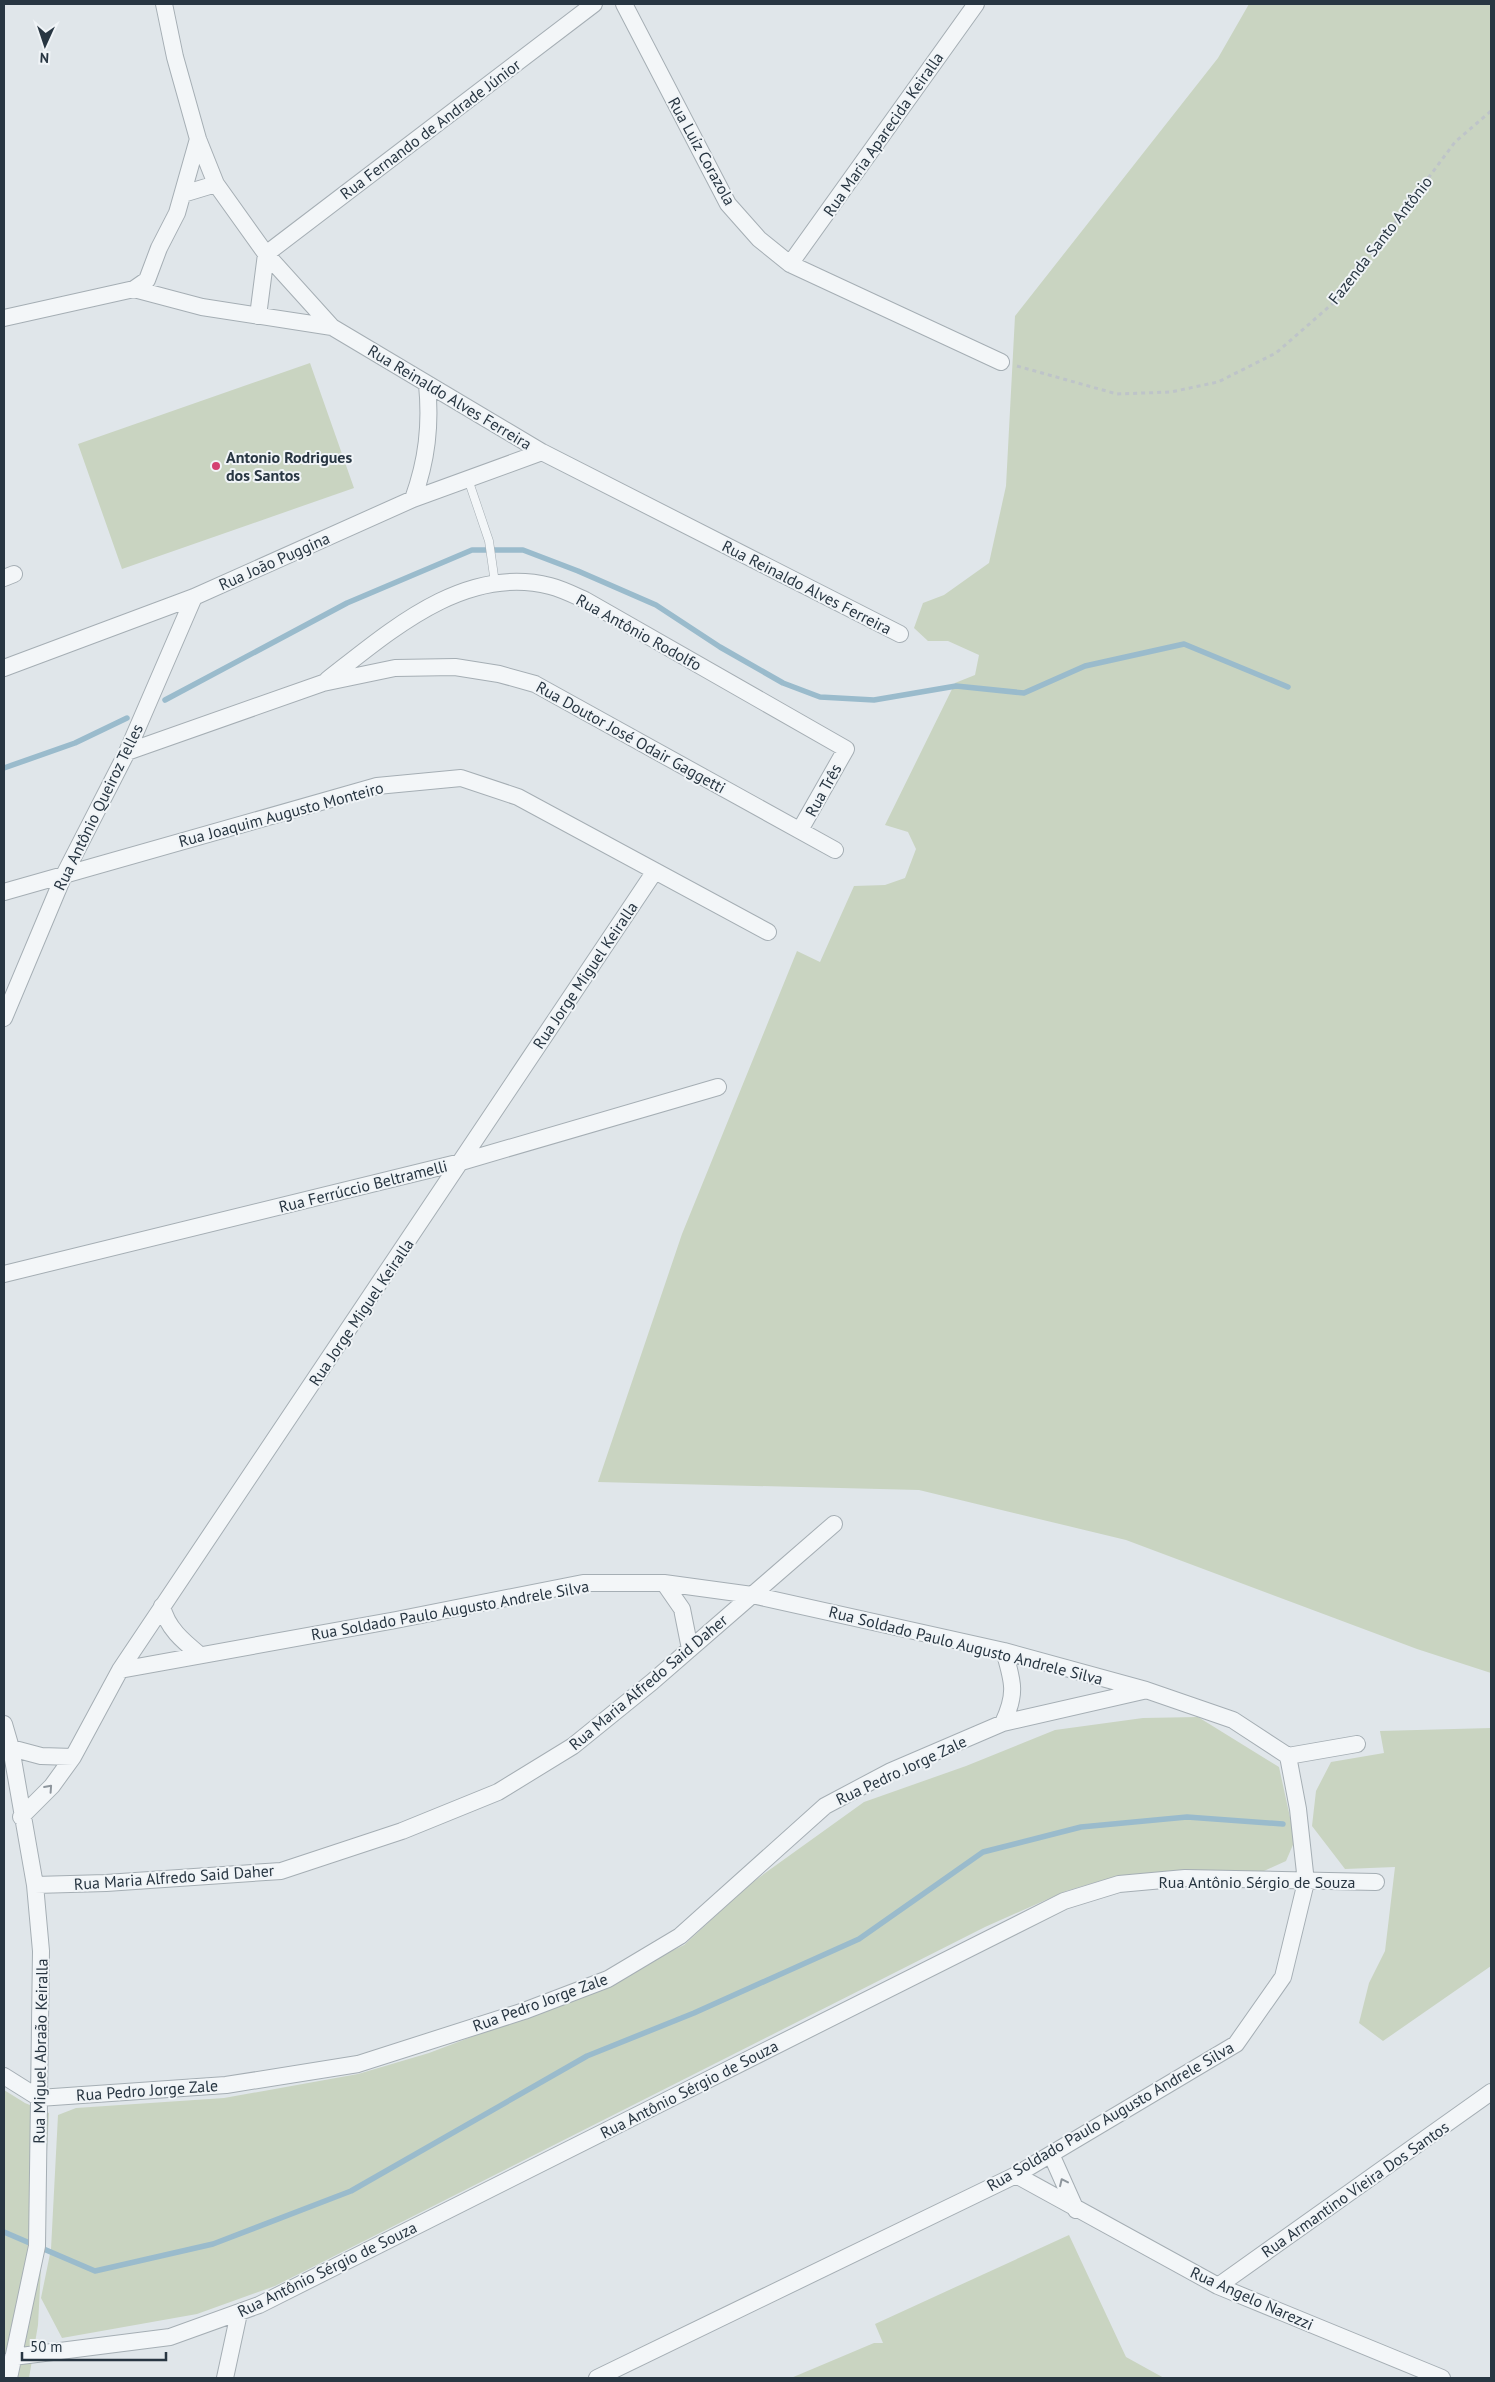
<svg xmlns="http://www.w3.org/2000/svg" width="1495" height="2382" font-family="'PT Sans',sans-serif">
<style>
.green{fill:#c9d4c1}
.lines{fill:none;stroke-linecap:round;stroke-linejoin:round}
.stream{stroke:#9abbcc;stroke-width:5.5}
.lane-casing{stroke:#a5aeb4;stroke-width:9}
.street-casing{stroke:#a5aeb4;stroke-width:18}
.path{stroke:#bec4c9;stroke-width:3;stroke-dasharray:4 4;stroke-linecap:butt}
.lane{stroke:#f3f6f8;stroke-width:8}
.street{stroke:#f3f6f8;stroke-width:16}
.oneway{stroke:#8e969d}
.poi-dot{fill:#d44072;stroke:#f0f4f7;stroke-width:2}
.labels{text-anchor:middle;stroke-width:4;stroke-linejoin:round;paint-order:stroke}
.street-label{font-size:16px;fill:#283642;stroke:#f0f4f7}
.poi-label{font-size:16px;font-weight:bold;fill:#283642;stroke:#f0f4f7;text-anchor:start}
</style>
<rect width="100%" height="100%" fill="#e0e6ea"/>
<!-- green -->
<path class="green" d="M 1249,4 L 1491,4 L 1491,1673 L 1417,1649 L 1126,1540 L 919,1490 L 598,1482 L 682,1234 L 797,951 L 820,962 L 854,886 L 885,885 L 905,878 L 916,849 L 908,832 L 885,825 L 955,683 L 975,675 L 979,655 L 948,641 L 928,641 L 914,628 L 923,603 L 944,595 L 989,563 L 1006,486 L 1015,316 L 1218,58 Z
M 310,363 L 354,488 L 122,569 L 78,444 Z
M 1198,1717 L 1279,1767 L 1295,1840 L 1286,1861 L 1264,1871 L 1117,1876 L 1066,1891 L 985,1927 L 275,2286 L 197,2314 L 62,2338 L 41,2298 L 51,2249 L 58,2115 L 76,2108 L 224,2098 L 358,2074 L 429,2053 L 574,1998 L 684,1945 L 750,1884 L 864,1802 L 966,1766 L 1055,1730 L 1143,1718 Z
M 1491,1728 L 1491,1966 L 1383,2041 L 1359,2023 L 1369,1983 L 1385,1951 L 1395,1867 L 1345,1869 L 1312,1826 L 1316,1791 L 1331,1762 L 1384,1753 L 1380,1731 Z
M 4,2090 L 25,2103 L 49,2113 L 38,2325 L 29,2378 L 4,2378 Z
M 1069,2235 L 1126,2357 L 1164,2378 L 791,2378 L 874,2343 L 883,2343 L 875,2324 Z"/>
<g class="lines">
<!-- stream -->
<path class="stream" d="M 165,700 L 347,603 L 472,550 L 523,550 L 578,571 L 656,605 L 720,647 L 783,683 L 820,697 L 874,700 L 956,686 L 1024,693 L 1085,666 L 1184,644 L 1288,687
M 4,768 L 75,743 L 127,718
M 4,2232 L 95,2271 L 213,2244 L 351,2191 L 587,2056 L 694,2013 L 859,1939 L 983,1852 L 1081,1827 L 1187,1817 L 1283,1824"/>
<!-- lane casing -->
<g class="lane-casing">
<path id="lane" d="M 468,479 L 489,541 L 495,583"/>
</g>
<!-- street casing -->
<g class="street-casing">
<path id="street" d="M 164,4 L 175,57 L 198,139 L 216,184 L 266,254 L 332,327 L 542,452 L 900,634
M 624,4 L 728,204 L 759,239 L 790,264 L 1001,362
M 183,194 L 216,184
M 790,264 L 976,4
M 134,289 L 147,280 L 159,248 L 177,213 L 198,139
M 258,316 L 266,254 L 594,4
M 4,318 L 134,289 L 202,307 L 332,327
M 413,499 C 427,460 431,425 427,384
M 4,578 L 14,574
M 4,668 L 194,597 L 413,499 L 542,452
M 327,680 C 389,632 464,564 550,586 C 562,589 574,595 585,600 L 846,749 L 800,830
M 127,752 L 323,683 L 395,668 L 455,667 L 499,674 L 535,684 L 835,850
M 4,892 L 377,786 L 461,778 L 518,797 L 768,932
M 4,1018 L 64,875 L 127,752 L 194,597
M 4,1274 L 461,1162 L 718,1087
M 664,1583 L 682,1609 L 690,1649
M 162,1606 C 167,1628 183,1641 200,1655
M 120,1670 L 396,1620 L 583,1583 L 664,1583 L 752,1595 L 1004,1651 L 1146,1690 L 1233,1720 L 1288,1756 L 1298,1809 L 1306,1882 L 1283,1977 L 1236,2044 L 1016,2175 L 597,2378
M 1003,1723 C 1017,1693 1013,1682 1004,1651
M 4,1724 L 11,1748 L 35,1885 L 41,1951 L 37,2246 L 9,2378
M 11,1748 L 41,1756 L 73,1757
M 1288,1756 L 1357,1744
M 21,1817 L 52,1786 L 73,1757 L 120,1670 L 655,871
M 35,1885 L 106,1883 L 281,1871 L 402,1831 L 498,1792 L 573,1746 L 652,1682 L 834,1524
M 4,2076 L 39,2098 L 226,2085 L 358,2064 L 524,2011 L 608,1979 L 680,1936 L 825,1806 L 891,1771 L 1003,1723 L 1143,1691
M 1051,2154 L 1076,2210
M 1016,2175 L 1218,2286 L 1442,2378
M 1218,2286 L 1491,2092
M 13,2357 L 170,2337 L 259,2305 L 1064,1901 L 1119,1884 L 1185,1878 L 1376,1882
M 225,2378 L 239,2313"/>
</g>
<!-- path -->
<path class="path" d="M 1017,366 L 1117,394 L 1171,392 L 1218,382 L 1276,353 L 1339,298 L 1455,142 L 1491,111"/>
<!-- lane -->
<use href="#lane" class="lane"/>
<!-- street -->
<use href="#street" class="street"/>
</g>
<!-- one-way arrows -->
<defs><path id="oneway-chevron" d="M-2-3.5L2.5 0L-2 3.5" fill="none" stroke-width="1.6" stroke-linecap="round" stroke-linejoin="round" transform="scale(1.25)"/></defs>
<g class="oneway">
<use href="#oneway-chevron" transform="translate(49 1788) rotate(-48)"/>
<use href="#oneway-chevron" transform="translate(1063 2182) rotate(-115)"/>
</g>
<!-- markers -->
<circle class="poi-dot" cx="216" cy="466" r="5"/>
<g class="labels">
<!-- street labels -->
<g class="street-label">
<text transform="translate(430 129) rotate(-37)" y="6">Rua Fernando de Andrade Júnior</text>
<text transform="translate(883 134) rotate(-55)" y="6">Rua Maria Aparecida Keiralla</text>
<text transform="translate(702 151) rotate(61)" y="6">Rua Luíz Corazola</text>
<text transform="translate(1380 240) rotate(-52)" y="6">Fazenda Santo Antônio</text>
<text transform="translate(450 397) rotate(31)" y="6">Rua Reinaldo Alves Ferreira</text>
<text transform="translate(274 561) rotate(-24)" y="6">Rua João Puggina</text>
<text transform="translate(807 587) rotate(27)" y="6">Rua Reinaldo Alves Ferreira</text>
<text transform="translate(639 632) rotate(29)" y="6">Rua Antônio Rodolfo</text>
<text transform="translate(631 737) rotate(29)" y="6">Rua Doutor José Odair Gaggetti</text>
<text transform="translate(823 790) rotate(-61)" y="6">Rua Três</text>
<text transform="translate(98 807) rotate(-64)" y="6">Rua Antônio Queiroz Telles</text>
<text transform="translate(281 814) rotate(-15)" y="6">Rua Joaquim Augusto Monteiro</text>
<text transform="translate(585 975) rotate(-56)" y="6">Rua Jorge Miguel Keiralla</text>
<text transform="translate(363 1186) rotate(-14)" y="6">Rua Ferrúccio Beltramelli</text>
<text transform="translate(361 1312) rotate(-56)" y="6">Rua Jorge Miguel Keiralla</text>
<text transform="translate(450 1610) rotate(-10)" y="6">Rua Soldado Paulo Augusto Andrele Silva</text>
<text transform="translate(966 1645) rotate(14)" y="6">Rua Soldado Paulo Augusto Andrele Silva</text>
<text transform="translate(648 1682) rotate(-40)" y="6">Rua Maria Alfredo Said Daher</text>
<text transform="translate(901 1770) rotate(-25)" y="6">Rua Pedro Jorge Zale</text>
<text transform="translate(174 1877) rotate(-4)" y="6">Rua Maria Alfredo Said Daher</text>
<text x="1257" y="1888">Rua Antônio Sérgio de Souza</text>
<text transform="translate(540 2002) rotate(-20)" y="6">Rua Pedro Jorge Zale</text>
<text transform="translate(40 2051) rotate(-89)" y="6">Rua Miguel Abraão Keiralla</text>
<text transform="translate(689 2089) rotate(-27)" y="6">Rua Antônio Sérgio de Souza</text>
<text transform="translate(147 2090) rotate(-4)" y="6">Rua Pedro Jorge Zale</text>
<text transform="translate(1110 2116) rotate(-30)" y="6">Rua Soldado Paulo Augusto Andrele Silva</text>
<text transform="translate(1355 2189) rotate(-35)" y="6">Rua Armantino Vieira Dos Santos</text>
<text transform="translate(327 2269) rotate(-26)" y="6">Rua Antônio Sérgio de Souza</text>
<text transform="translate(1252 2298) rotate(24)" y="6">Rua Angelo Narezzi</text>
</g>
<!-- poi labels -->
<g class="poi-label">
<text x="226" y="463">Antonio Rodrigues<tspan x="226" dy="18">dos Santos</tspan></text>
</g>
</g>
<!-- border -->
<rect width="1495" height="2382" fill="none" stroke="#283642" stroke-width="10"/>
<!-- north arrow -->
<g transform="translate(45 45) rotate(183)" stroke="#f0f4f7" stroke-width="4" paint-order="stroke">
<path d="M0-4L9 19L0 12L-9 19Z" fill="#283642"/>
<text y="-8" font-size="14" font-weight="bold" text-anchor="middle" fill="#283642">N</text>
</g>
<!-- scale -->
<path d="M22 2352v8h144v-8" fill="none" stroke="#283642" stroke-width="2.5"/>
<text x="30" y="2352" font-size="15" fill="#283642" stroke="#f0f4f7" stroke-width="4" paint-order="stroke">50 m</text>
</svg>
